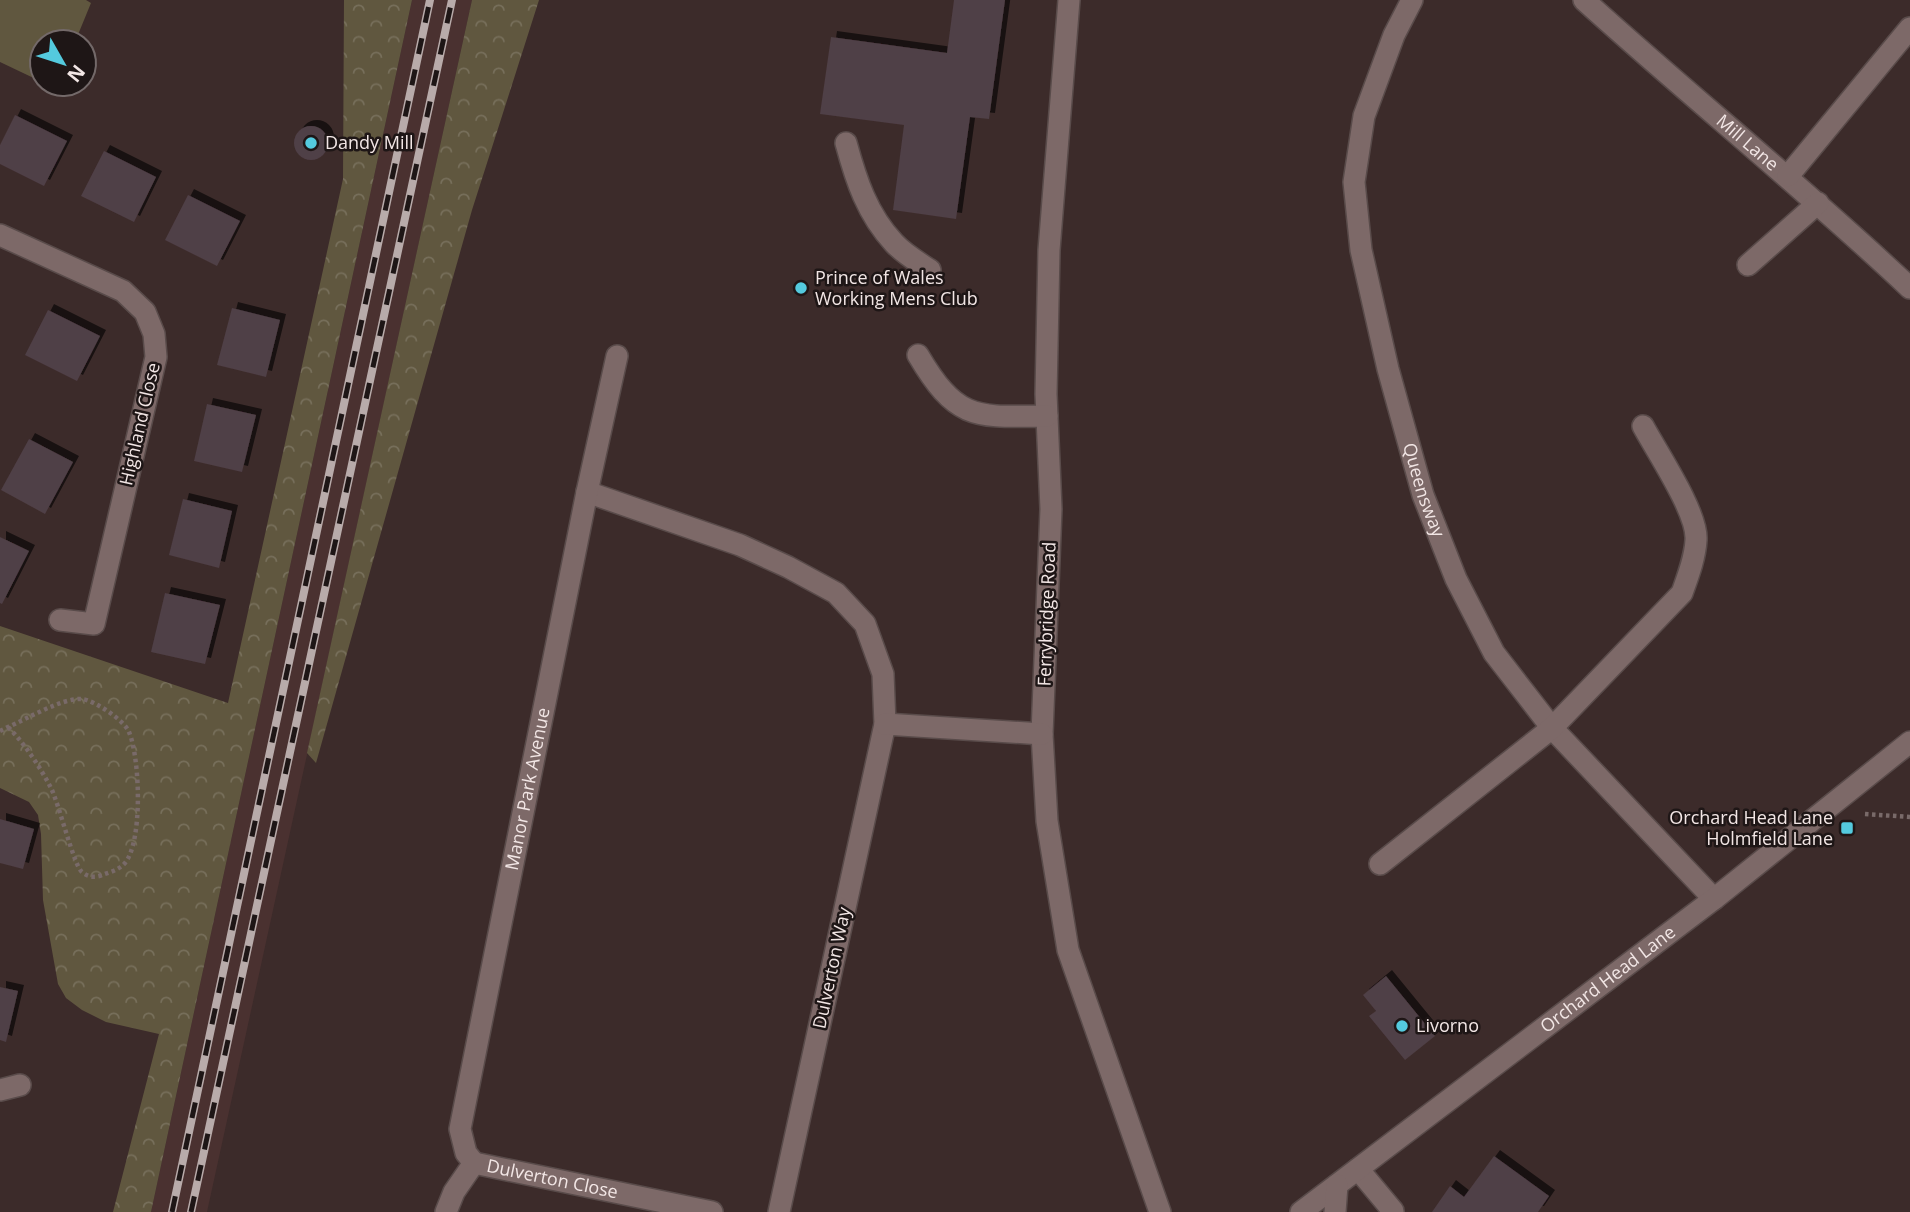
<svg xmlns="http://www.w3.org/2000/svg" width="1910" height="1212" font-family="'Open Sans',sans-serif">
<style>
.built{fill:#4a3130}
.green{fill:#60573f}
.forest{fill:url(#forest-crowns)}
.building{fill:#4f3f46;filter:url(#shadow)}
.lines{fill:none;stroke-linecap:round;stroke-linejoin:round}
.minor-casing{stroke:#594b4a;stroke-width:24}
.path{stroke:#796a69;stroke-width:4.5;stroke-dasharray:3.5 3.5;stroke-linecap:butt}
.minor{stroke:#7d6968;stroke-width:21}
.rail-casing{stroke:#b8abaa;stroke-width:8}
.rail{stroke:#1e1616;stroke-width:5;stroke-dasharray:16;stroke-linecap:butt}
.poi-dot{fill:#54cade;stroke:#1e1616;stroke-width:2.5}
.labels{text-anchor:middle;stroke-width:5;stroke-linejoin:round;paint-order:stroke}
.poi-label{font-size:18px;fill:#f2e6e5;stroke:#1e1616;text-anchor:start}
.street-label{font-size:18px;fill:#f2e6e5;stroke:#1e1616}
</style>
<defs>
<pattern id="forest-crowns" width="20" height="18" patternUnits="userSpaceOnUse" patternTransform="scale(1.75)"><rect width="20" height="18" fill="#60573f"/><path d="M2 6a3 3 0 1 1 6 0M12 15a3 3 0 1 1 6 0" fill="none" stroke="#776f5b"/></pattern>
<filter id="shadow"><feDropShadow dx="6" dy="-6" stdDeviation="0" flood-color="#0009"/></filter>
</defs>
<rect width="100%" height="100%" fill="#3c2b2a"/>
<!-- built -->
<path class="built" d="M 412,0 L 472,0 L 207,1212 L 151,1212 Z"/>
<!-- green -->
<path class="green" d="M 0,0 L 86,0 L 91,3 L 75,42 L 42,42 L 42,82 L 0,62 Z"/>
<!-- forest -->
<path class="forest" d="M 344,0 L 412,0 L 151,1212 L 113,1212 L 159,1034 L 106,1022 L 82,1010 L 66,998 L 58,984 L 43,900 L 41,834 L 38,815 L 29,802 L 0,788 L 0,626 L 228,703 L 343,179 Z
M 472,0 L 539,0 L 472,210 L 316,763 L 307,753 Z"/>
<!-- building -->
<path class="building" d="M 954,0 L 1005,0 L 989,119 L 970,117 L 956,219 L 893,210 L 904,125 L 820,114 L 831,37 L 947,53 Z
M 15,115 L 67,141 L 44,186 L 0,164 L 0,145 Z
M294 143a17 17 0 1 1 34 0a17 17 0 1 1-34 0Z
M 104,151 L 156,177 L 134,222 L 81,196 Z
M 188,195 L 240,221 L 217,266 L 165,240 Z
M 232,308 L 280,320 L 266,377 L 217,365 Z
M 48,310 L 100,336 L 77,381 L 25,355 Z
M 207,404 L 256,415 L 242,472 L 194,461 Z
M 29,439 L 73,462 L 45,514 L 1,490 Z
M 183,499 L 232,511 L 219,568 L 169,555 Z
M 0,537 L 29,551 L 2,604 L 0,603 Z
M 165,593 L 220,605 L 205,664 L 151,652 Z
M 0,819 L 34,829 L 23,869 L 0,863 Z
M 1386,976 L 1435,1036 L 1405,1060 L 1369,1016 L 1376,1011 L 1363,995 Z
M 0,987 L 18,991 L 6,1042 L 0,1040 Z
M 1494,1156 L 1549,1196 L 1538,1212 L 1432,1212 L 1450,1186 L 1464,1197 Z"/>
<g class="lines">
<!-- minor casing -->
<g class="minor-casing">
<g id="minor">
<path d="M 1069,0 L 1049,250 L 1046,394 L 1051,509 L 1042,734 L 1047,821 L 1068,950 L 1160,1212"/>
<path id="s1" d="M 1412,0 L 1394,35 L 1364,116 L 1354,182 L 1361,250 L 1388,369 L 1423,495 L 1456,579 L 1494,653 L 1552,728 L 1714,899"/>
<path id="s2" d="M 1584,0 C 1691,97 1804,188 1910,288"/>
<path d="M 846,143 C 856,180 867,214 894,243 C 904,254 918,262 930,270"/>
<path d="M 1788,176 L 1910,28"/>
<path d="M 0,235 L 123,291 L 145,312 L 154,334 L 156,357 L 94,624 L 60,620"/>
<path d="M 1748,265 L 1818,203"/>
<path d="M 918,355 C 957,421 975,417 1047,416"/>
<path d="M 587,492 L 740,545 L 788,567 L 836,593 L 865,624 L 883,674 L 885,724 L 779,1212"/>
<path d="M 885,724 L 1042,734"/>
<path d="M 1380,864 L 1552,728 L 1682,593 C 1688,576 1695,558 1696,540 C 1698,513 1657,452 1643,426"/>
<path d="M 0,1090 L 20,1085"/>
<path id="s3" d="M 474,1163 L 712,1212"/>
<path d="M 1358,1169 L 1393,1211"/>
<path id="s4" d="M 446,1212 L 454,1192 L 474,1163 L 466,1153 L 460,1129 L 587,492 L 617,356"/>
<path id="s5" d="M 1301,1212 L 1714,899 L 1910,742"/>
<path d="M 1335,1212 L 1337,1185"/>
</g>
</g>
<!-- path -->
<path class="path" d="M 0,731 L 8,727 C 27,719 61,698 82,699 C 94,700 125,721 129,732 C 140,758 143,841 125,863 C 119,870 110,872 102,875 C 95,878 88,877 82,872 C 74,866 59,804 51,788 C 40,767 25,744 8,727
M 1865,814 L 1910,817"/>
<!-- minor -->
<use href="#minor" class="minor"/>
<!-- rail casing -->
<g class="rail-casing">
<path id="rail" d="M 172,1212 L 430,0
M 191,1212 L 452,0"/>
</g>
<!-- rail -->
<use href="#rail" class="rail"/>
</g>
<!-- markers -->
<g class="poi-dot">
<circle cx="311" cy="143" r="7"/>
<circle cx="801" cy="288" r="7"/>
<rect x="1840" y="821" width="14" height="14" rx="3.5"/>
<circle cx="1402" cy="1026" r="7"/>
</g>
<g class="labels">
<!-- poi labels -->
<g class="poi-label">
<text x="325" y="149">Dandy Mill</text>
<text x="815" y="284">Prince of Wales<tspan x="815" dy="21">Working Mens Club</tspan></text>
<text x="1833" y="824" text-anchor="end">Orchard Head Lane<tspan x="1833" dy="21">Holmfield Lane</tspan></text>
<text x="1416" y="1032">Livorno</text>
</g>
<!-- street labels -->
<g class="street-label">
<text dy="6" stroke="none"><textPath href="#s2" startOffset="217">Mill Lane</textPath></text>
<text transform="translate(140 424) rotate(-77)" y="6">Highland Close</text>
<text dy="6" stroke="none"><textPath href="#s1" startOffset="509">Queensway</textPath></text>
<text transform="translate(1047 614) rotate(-88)" y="6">Ferrybridge Road</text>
<text dy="6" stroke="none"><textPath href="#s4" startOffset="441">Manor Park Avenue</textPath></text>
<text transform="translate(832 968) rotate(-78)" y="6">Dulverton Way</text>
<text dy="6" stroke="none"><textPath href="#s5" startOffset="385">Orchard Head Lane</textPath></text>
<text dy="6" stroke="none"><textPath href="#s3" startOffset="80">Dulverton Close</textPath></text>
</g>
</g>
<!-- north arrow -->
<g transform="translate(63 63) rotate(129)"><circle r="33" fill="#1e1616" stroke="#736969" stroke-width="2"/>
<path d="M0-5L12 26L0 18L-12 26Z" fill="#54cade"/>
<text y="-10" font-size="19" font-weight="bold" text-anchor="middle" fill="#f2e6e5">N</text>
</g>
</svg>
